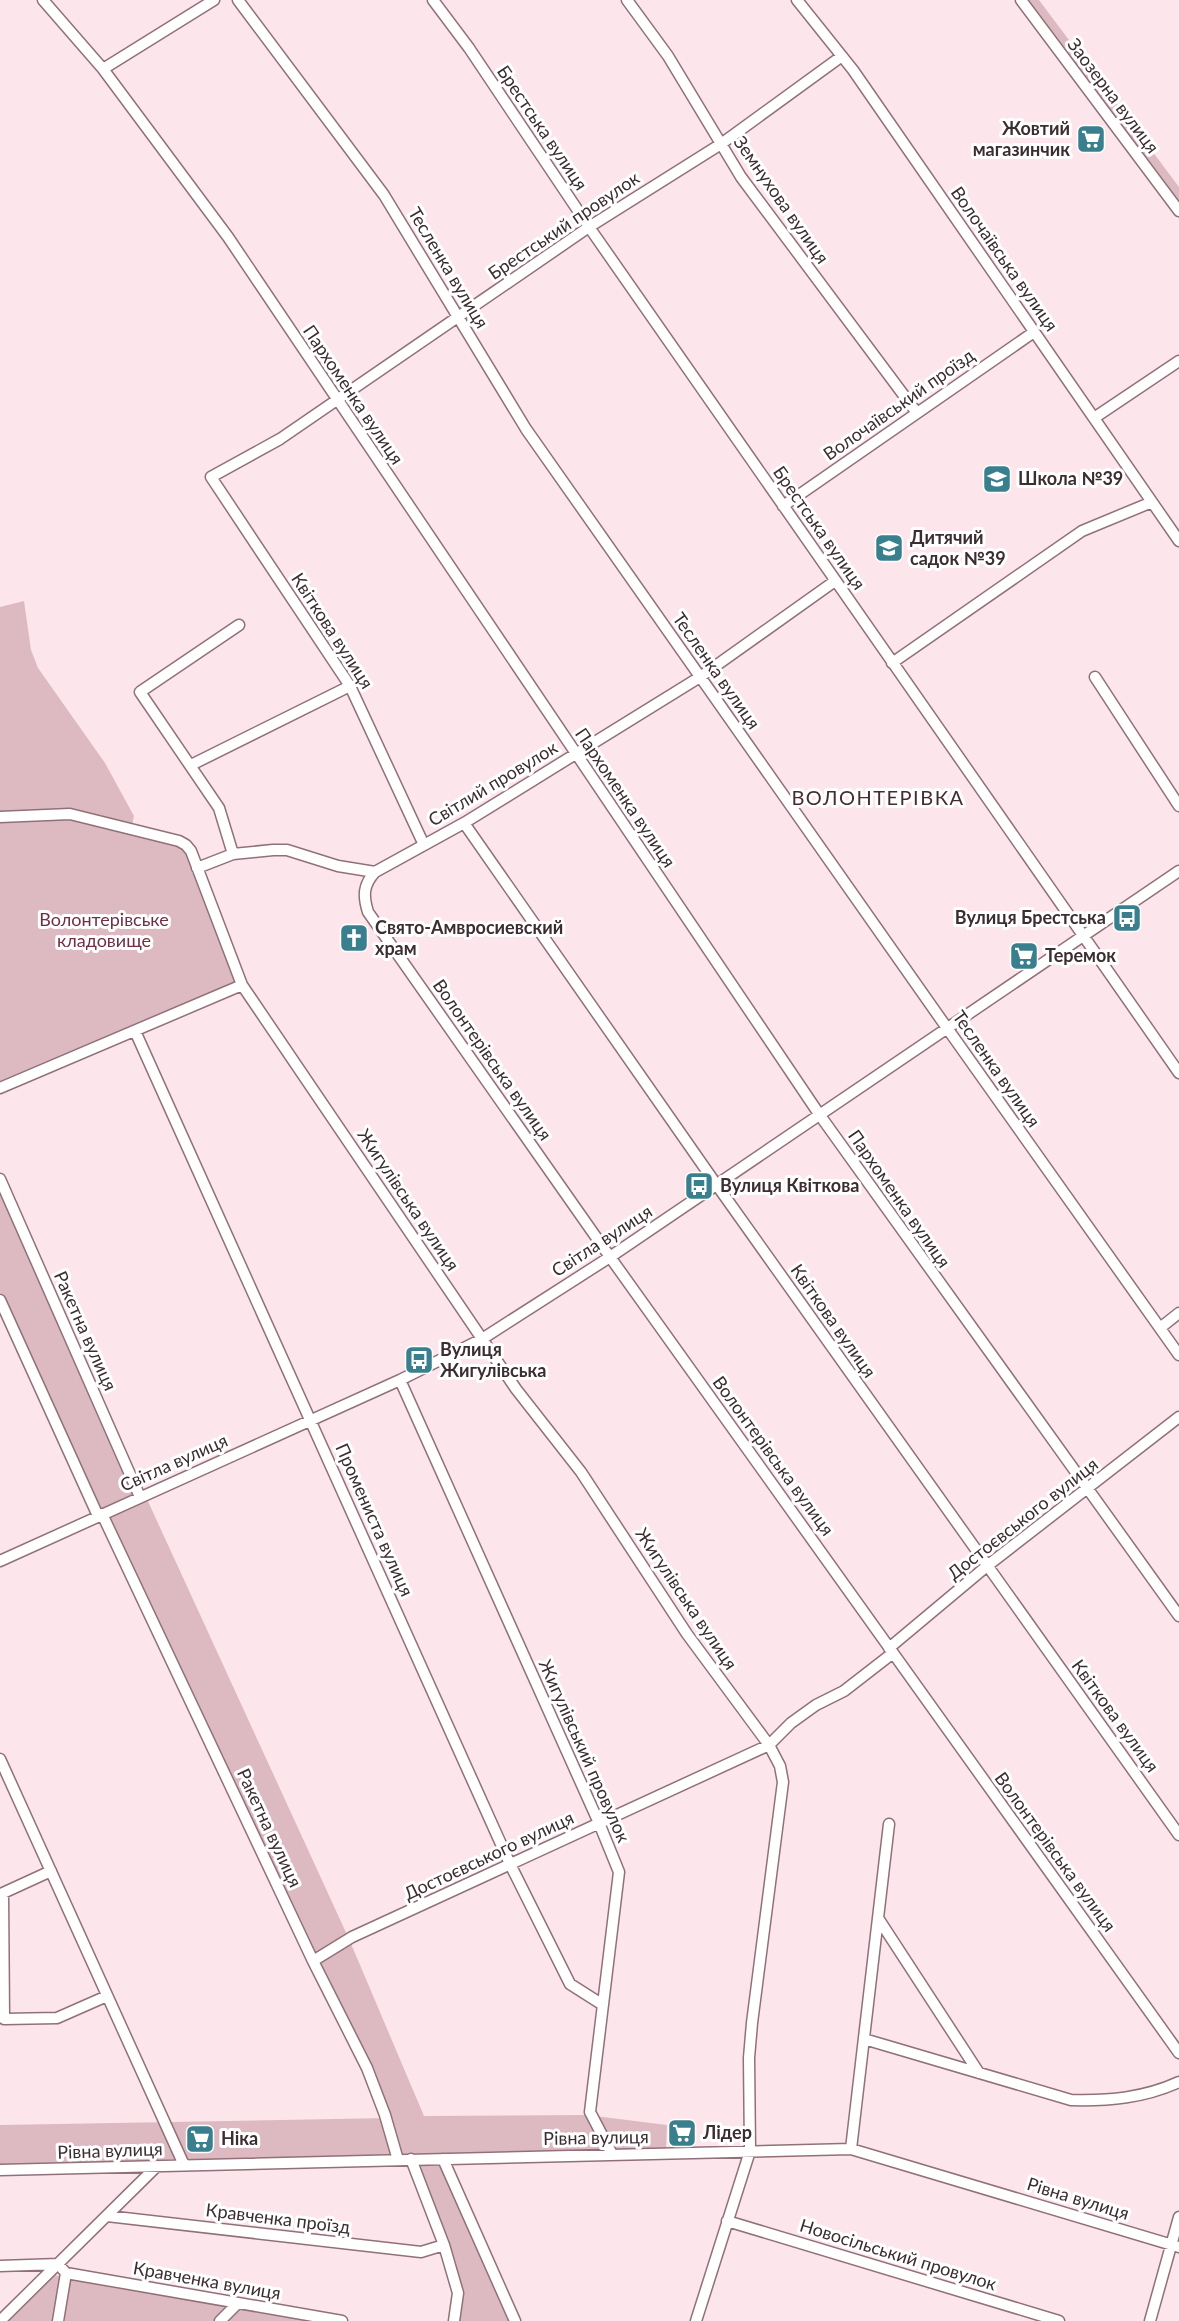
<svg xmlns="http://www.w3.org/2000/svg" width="1179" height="2321" font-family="Lato,sans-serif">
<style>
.green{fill:#ddbac2}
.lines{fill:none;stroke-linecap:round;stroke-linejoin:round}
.minor-casing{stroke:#917178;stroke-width:13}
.minor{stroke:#fff;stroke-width:10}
.labels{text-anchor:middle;stroke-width:6;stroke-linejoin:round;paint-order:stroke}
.street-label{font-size:18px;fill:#3b2d31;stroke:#fff}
.poi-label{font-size:18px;font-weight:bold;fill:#3b2d31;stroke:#fff;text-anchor:start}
.park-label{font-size:18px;fill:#712f44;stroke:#fff}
.neighbourhood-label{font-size:20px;letter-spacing:1.5px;fill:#462b32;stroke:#fff}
</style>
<rect width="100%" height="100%" fill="#fce6eb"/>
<!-- green -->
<path class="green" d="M 1021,0 L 1039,0 L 1179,187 L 1179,211 Z
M 24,601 L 31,650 L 38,668 L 105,763 L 134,816 L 131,830 L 186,845 L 242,985 L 0,1088 L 0,607 Z
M 0,1187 L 137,1500 L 146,1497 L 349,1939 L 424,2116 L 589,2115 L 608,2151 L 439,2157 L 511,2321 L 458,2321 L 461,2309 L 413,2157 L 0,2168 L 0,2125 L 388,2118 L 99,1512 L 0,1292 Z
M 595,2116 L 667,2125 L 666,2150 L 614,2151 Z
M 54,2275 L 315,2321 L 7,2321 Z"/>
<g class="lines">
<!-- minor casing -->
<g class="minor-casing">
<path id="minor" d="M 43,0 L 103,69 L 228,237 L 819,1114 L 1179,1616
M 238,0 L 384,195 L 526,429 L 947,1028 L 1179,1355
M 433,0 L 469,48 L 589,227 L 1179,1073
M 627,0 L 668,56 L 741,177 L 917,413
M 797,0 L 853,70 L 1179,541
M 1021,0 L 1179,211
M 103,69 L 214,0
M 1094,418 L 1179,361
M 783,506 L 1034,332
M 835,581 L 700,677 L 464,823 L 375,872 C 363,885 363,896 368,912 L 610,1257 L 1179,2053
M 892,663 L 1082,531 L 1152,502
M 1095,677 L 1179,806
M 191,765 L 350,686
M 0,817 L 70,814 L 179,841 L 186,845 L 191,851 L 242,985 L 516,1389 L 581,1472 L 687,1634 L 769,1745 L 780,1766 L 783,1782 L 752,2023 L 749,2058 L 750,2151 L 696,2321
M 464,823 L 716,1184 L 1179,1835
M 424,845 L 350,686 L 211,477 L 280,439 L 589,227 L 721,144 L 842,56
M 233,854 L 219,808 L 140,692 L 239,625
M 197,868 L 233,854 L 273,850 L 287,850 L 338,866 L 375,872
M 135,1031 L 510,1864 L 570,1984 L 603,2005
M 0,1088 L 242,985
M 0,1179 L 140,1497
M 0,1300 L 98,1516
M 1160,1328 L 1179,1313
M 400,1380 L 599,1823 L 619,1872 L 590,2112 L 612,2154
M 102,1514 L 313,1961 L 367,2068 L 385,2115 L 398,2160
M 0,1561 L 400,1380 L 482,1339 L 610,1257 L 1179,871
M 889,1648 L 987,1566 L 1179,1417
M 0,1759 L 184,2165
M 51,1871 L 3,1893 L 4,2019 L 57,2018 L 107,1996
M 878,1918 L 979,2073
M 313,1961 L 352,1937 L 769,1745 L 791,1723 L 816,1705 L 844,1691 L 893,1653
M 864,2039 L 1071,2100 C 1109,2101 1144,2098 1179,2082
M 851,2149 L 889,1824
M 411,2159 L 444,2245 L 458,2293 L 454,2321
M 443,2159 L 515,2321
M 0,2170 L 851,2149 L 1179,2247
M 107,2216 L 421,2252 L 444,2245
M 727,2221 L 1059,2321
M 0,2266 L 58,2264 L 66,2273 L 342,2321
M 0,2321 L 157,2166
M 58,2321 L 66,2273
M 220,2321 L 238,2303
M 1150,2321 L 1179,2217"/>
</g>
<!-- minor -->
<use href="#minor" class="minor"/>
</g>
<!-- icons -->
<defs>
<g id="supermarket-square" transform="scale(1.5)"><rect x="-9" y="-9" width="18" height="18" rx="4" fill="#3a7f8d" stroke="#fff"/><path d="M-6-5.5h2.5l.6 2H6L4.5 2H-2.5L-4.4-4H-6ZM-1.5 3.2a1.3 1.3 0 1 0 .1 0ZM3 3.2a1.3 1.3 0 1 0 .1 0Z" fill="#fff"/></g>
<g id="school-square" transform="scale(1.5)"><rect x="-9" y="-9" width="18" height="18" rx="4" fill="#3a7f8d" stroke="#fff"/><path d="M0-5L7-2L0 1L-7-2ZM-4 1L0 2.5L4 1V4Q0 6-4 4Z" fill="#fff"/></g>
<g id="bus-square" transform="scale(1.5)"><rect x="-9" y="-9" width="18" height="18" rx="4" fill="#3a7f8d" stroke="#fff"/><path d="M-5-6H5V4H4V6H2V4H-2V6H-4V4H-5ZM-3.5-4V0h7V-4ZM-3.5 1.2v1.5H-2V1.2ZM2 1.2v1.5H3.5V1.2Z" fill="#fff"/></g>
<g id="church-square" transform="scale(1.5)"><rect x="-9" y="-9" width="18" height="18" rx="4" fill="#3a7f8d" stroke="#fff"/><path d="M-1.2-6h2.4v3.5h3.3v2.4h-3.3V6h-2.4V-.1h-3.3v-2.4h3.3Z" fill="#fff"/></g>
</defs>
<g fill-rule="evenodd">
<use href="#supermarket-square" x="1091" y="139"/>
<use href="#school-square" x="997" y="479"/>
<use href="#school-square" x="889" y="548"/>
<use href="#bus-square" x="1127" y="918"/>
<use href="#church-square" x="354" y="938"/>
<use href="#supermarket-square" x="1024" y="956"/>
<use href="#bus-square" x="699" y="1186"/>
<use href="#bus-square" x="419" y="1360"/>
<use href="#supermarket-square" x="682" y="2133"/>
<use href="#supermarket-square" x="200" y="2139"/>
</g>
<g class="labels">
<!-- street labels -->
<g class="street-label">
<text transform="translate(1113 96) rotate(53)" y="6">Заозерна вулиця</text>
<text transform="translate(542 128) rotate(56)" y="6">Брестська вулиця</text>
<text transform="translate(781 200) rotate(55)" y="6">Земнухова вулиця</text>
<text transform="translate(564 226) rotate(-34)" y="6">Брестський провулок</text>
<text transform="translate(1004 259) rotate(55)" y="6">Волочаївська вулиця</text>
<text transform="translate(448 268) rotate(59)" y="6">Тесленка вулиця</text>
<text transform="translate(353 395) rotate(56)" y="6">Пархоменка вулиця</text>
<text transform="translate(899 405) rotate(-35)" y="6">Волочаївський проїзд</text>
<text transform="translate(819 528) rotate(55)" y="6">Брестська вулиця</text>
<text transform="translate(332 631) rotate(57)" y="6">Квіткова вулиця</text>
<text transform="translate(716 671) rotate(55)" y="6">Тесленка вулиця</text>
<text transform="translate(493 784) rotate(-31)" y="6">Світлий провулок</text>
<text transform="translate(625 798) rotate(56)" y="6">Пархоменка вулиця</text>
<text transform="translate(492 1060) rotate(55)" y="6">Волонтерівська вулиця</text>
<text transform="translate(996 1069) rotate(55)" y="6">Тесленка вулиця</text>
<text transform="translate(899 1199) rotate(55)" y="6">Пархоменка вулиця</text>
<text transform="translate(408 1200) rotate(56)" y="6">Жигулівська вулиця</text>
<text transform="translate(602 1241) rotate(-33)" y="6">Світла вулиця</text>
<text transform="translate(833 1321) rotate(55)" y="6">Квіткова вулиця</text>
<text transform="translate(85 1331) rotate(66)" y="6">Ракетна вулиця</text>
<text transform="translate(773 1456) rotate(54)" y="6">Волонтерівська вулиця</text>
<text transform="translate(174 1463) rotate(-24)" y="6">Світла вулиця</text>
<text transform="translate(1023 1519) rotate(-38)" y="6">Достоєвського вулиця</text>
<text transform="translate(374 1520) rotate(66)" y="6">Промениста вулиця</text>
<text transform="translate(686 1599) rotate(56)" y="6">Жигулівська вулиця</text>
<text transform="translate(1115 1716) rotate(54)" y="6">Квіткова вулиця</text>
<text transform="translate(584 1751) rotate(66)" y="6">Жигулівський провулок</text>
<text transform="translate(269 1828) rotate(65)" y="6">Ракетна вулиця</text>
<text transform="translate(1055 1852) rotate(54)" y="6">Волонтерівська вулиця</text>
<text transform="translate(489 1856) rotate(-25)" y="6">Достоєвського вулиця</text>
<text transform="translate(596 2138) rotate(-1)" y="6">Рівна вулиця</text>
<text transform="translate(110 2151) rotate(-2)" y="6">Рівна вулиця</text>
<text transform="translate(1078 2199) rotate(17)" y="6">Рівна вулиця</text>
<text transform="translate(278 2219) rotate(7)" y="6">Кравченка проїзд</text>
<text transform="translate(898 2255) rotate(17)" y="6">Новосільський провулок</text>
<text transform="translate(207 2281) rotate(10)" y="6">Кравченка вулиця</text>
</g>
<!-- poi labels -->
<g class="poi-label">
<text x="1070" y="135" text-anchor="end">Жовтий<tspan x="1070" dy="21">магазинчик</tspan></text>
<text x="1018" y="485">Школа №39</text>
<text x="910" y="544">Дитячий<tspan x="910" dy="21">садок №39</tspan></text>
<text x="1106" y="924" text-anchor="end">Вулиця Брестська</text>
<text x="375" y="934">Свято-Амвросиевский<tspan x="375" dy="21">храм</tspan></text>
<text x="1045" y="962">Теремок</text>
<text x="720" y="1192">Вулиця Квіткова</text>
<text x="440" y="1356">Вулиця<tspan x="440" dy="21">Жигулівська</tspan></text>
<text x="703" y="2139">Лідер</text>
<text x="221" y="2145">Ніка</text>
</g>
<!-- park labels -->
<g class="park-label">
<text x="104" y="926">Волонтерівське<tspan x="104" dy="21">кладовище</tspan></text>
</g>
<!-- neighbourhood labels -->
<g class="neighbourhood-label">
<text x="878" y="805">ВОЛОНТЕРІВКА</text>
</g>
</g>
</svg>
